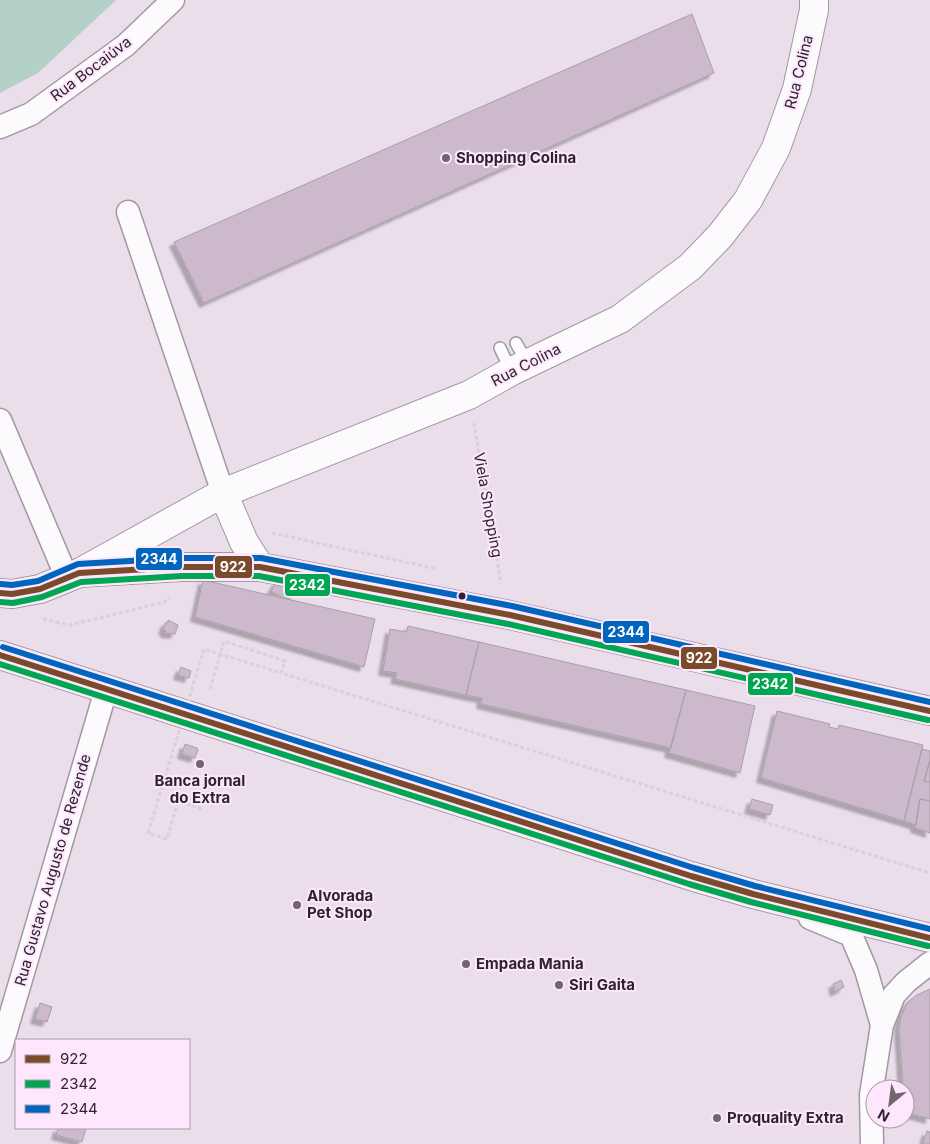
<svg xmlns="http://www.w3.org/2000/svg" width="930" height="1144" font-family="Inter,sans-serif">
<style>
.green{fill:#b4d1c7}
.building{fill:#ccbacc;stroke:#a89fa8;filter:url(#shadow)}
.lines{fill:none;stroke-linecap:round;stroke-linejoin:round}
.service-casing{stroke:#a199a1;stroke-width:14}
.minor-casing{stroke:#a199a1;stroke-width:25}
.tertiary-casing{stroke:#a199a1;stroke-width:30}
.secondary-casing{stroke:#a199a1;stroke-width:30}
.path{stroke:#d6d2d6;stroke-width:3;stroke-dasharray:4 2.5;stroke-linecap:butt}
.service{stroke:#fcfafc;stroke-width:11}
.minor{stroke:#fcfafc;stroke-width:22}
.tertiary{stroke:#fcfafc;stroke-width:28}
.secondary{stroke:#fcfafc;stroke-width:28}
.path-bridge{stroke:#d6d2d6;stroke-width:3;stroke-dasharray:4 2.5;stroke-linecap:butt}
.bus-1-casing{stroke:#fee6fd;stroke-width:10}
.bus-2-casing{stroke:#fee6fd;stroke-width:10}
.bus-3-casing{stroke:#fee6fd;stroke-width:10}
.bus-1{stroke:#7a4b2a;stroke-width:6}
.bus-2{stroke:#00a651;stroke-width:6}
.bus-3{stroke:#0065bd;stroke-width:6}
.poi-dot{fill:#6f666f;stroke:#fee6fd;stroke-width:2}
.bus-dot{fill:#2d252d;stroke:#fee6fd;stroke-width:2}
.labels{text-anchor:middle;stroke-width:4;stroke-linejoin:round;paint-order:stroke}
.street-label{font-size:15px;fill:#2d252d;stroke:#fee6fd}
.poi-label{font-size:15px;font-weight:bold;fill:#2d252d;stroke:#fee6fd;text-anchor:start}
.line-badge{stroke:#fee6fd;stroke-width:2}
.badge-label{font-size:14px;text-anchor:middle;font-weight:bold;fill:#fff}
</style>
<defs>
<filter id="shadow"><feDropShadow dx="-4.5" dy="4.5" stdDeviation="1" flood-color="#0004"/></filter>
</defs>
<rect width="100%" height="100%" fill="#eadeea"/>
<!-- green -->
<path class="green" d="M 0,0 L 116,0 L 38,73 L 0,93 Z"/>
<!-- building -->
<path class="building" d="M 692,14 L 714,73 L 204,303 L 174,242 Z
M 203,580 L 375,619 L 364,667 L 195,617 Z
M 277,581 L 295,591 L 290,599 L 283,598 L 271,591 Z
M 168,620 L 178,625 L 175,634 L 165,633 L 166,631 L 163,630 L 166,622 L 168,623 Z
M 408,626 L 479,642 L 466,695 L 395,679 L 397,673 L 383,671 L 390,629 L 406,632 Z
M 479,642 L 686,690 L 671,748 L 481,704 L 482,698 L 466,695 Z
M 181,667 L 191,671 L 189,678 L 178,675 Z
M 686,690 L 755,706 L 740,773 L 669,753 Z
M 777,711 L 830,724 L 829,727 L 838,729 L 839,725 L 923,745 L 904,821 L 761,778 Z
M 185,744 L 197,748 L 198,750 L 195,758 L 182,754 Z
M 922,749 L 930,751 L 930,760 L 924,781 L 930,782 L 930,801 L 920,799 L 916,825 L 904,821 Z
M 930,760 L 930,782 L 924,781 Z
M 752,799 L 773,805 L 770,815 L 749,809 Z
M 920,799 L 930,801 L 930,833 L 915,828 Z
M 841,980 L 844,987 L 835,992 L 833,984 Z
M 930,989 L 930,1119 L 905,1112 L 905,1089 L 903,1089 L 899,1028 L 901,1016 L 907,1003 L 917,995 Z
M 40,1003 L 52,1007 L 47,1022 L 35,1019 Z
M 58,1128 L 86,1128 L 82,1142 L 56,1135 Z
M 927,1131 L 930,1132 L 930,1144 L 923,1144 Z"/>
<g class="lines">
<!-- service casing -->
<g class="service-casing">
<path id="service" d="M 516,343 L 528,364
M 500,348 L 511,371"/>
</g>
<!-- minor casing -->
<g class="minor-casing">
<path id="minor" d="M 0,127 L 31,114 L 126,45 L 173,0
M 128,212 L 223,493
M 0,420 L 67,578
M 810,918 L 851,935 L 866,970 L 882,1025 L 894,995 L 906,982 L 930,963
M 0,1051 L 106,690
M 872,1144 L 871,1095 L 882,1025"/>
</g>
<!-- tertiary casing -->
<g class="tertiary-casing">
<path id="tertiary" d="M 79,573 L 223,493 L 469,395 L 512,371 L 620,319 L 690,267 L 720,236 L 748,200 L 776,148 L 797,89 L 814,10 L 814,0"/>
</g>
<!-- secondary casing -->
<g class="secondary-casing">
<path id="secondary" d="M 223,493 L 244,542 L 260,567
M 0,593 L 12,594 L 40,589 L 79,573 L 182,567 L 260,567 L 510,615 L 930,711
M 0,655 L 691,876 L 753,894 L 930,938"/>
</g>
<!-- path -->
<path class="path" d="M 474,423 L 501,584
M 272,533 L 437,569
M 43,619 L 70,625 L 164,602 L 170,598
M 210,689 L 224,641 L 285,661 L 281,673 L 930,873"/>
<!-- service -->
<use href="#service" class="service"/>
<!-- minor -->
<use href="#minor" class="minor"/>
<!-- tertiary -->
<use href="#tertiary" class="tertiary"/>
<!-- secondary -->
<use href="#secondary" class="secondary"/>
<!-- path-bridge -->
<path class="path-bridge" d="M 202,809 L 178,801 L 167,839 L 148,833 L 204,649 L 281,673"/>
<!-- bus-1 casing -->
<g class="bus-1-casing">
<path id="bus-1" d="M 0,593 L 12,594 L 40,589 L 79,573 L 182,567 L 260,567 L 510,615 L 930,711
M 0,655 L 691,876 L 753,894 L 930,938"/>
</g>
<!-- bus-2 casing -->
<g class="bus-2-casing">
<path id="bus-2" d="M 0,602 L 13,603 L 42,597 L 81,582 L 182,576 L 259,576 L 508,624 L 928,720
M 0,664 L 689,884 L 751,902 L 928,946"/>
</g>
<!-- bus-3 casing -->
<g class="bus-3-casing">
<path id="bus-3" d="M 1,584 L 12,585 L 38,581 L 78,564 L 181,558 L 261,558 L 512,606 L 930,702
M 3,647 L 694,868 L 755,886 L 930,929"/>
</g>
<!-- bus-1 -->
<use href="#bus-1" class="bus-1"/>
<!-- bus-2 -->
<use href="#bus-2" class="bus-2"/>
<!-- bus-3 -->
<use href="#bus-3" class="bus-3"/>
</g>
<!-- markers -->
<g class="poi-dot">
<circle cx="446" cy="158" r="5"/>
<circle cx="200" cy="764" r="5"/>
<circle cx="297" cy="905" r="5"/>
<circle cx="466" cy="964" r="5"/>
<circle cx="559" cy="985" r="5"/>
<circle cx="717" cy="1118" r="5"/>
</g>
<circle class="bus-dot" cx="462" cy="596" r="4.5"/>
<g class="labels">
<!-- street labels -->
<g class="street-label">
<text transform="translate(91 69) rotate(-37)" y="5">Rua Bocaiúva</text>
<text transform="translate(799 72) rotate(-76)" y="5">Rua Colina</text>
<text transform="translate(526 365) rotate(-27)" y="5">Rua Colina</text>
<text transform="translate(488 505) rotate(80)" y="5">Viela Shopping</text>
<text transform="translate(53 870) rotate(-74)" y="5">Rua Gustavo Augusto de Rezende</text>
</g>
<!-- poi labels -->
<g class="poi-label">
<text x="456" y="163">Shopping Colina</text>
<text x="200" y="786" text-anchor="middle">Banca jornal<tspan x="200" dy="17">do Extra</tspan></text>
<text x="307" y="901">Alvorada<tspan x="307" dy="17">Pet Shop</tspan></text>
<text x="476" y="969">Empada Mania</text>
<text x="569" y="990">Siri Gaita</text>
<text x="727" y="1123">Proquality Extra</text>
</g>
</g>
<g class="line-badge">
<rect x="135" y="547" width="48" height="24" rx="5" fill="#0065bd"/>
<rect x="214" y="555" width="39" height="24" rx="5" fill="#7a4b2a"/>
<rect x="284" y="573" width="47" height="24" rx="5" fill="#00a651"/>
<rect x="602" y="620" width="48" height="24" rx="5" fill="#0065bd"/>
<rect x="680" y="646" width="38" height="24" rx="5" fill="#7a4b2a"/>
<rect x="747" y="672" width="47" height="24" rx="5" fill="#00a651"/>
</g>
<g class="badge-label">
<text x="159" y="564">2344</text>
<text x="233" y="572">922</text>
<text x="307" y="590">2342</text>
<text x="626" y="637">2344</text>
<text x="699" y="663">922</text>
<text x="770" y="689">2342</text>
</g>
<!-- legend -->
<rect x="15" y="1039" width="175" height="90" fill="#fee6fd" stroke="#aa99aa"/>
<rect x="25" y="1055" width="25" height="8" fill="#7a4b2a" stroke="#aa99aa"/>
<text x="60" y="1064" font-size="15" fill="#2d252d">922</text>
<rect x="25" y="1080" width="25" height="8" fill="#00a651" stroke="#aa99aa"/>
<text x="60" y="1089" font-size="15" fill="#2d252d">2342</text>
<rect x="25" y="1105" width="25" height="8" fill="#0065bd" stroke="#aa99aa"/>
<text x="60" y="1114" font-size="15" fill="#2d252d">2344</text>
<!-- north arrow -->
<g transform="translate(890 1104) rotate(209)"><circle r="24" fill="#fee6fd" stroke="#aa99aa"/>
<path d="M0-4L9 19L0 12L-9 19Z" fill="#6f666f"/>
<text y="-8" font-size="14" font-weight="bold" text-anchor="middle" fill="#2d252d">N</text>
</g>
</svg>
